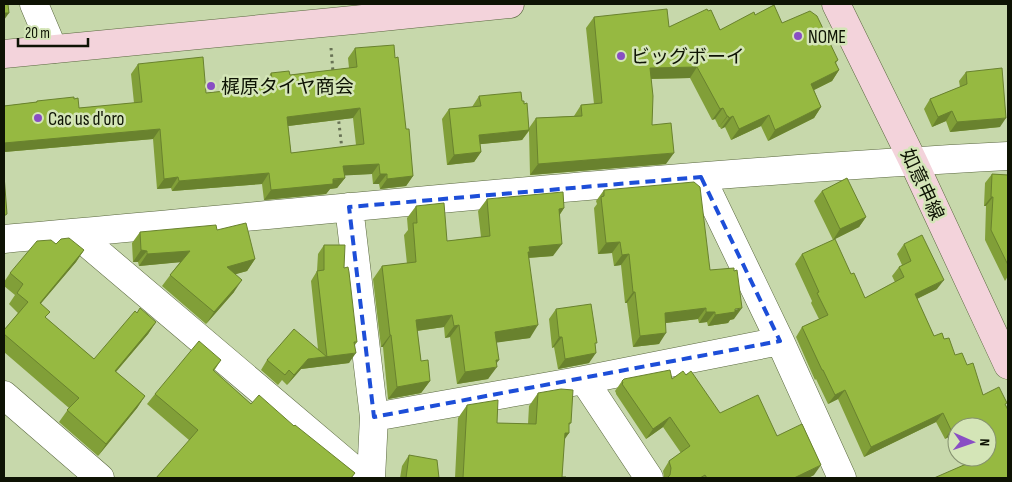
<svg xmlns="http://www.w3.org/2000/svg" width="1012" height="482" font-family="'Sofia Sans Condensed','Noto Sans JP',sans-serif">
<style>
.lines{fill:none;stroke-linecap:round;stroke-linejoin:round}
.street-casing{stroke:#59673e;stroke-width:29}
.secondary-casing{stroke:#59673e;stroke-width:29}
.path{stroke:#687255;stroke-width:3;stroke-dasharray:2.5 4;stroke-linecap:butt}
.street{stroke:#fff;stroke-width:28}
.secondary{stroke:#f3d3db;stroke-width:28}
.wall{fill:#819f38;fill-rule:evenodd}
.shaded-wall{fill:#69822e}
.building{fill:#96b941;stroke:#69822e;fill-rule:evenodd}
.marked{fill:none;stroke:#1d4ed8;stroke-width:4;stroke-dasharray:10 6;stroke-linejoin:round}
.poi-dot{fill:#894ec4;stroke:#d4e5b7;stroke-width:2}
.labels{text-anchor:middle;stroke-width:5;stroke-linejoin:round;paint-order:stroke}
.poi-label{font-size:19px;fill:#0e1304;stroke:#d4e5b7;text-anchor:start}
.street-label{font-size:19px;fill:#0e1304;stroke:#d4e5b7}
</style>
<rect width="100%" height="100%" fill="#c7d8ab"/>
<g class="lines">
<!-- street casing -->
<g class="street-casing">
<path id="street" d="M 34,4 L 53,49
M 701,177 L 780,341 L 842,478
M 349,207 L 374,417 L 371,478
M 75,233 L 364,478
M 4,239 C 338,210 673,173 1008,156
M 584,380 L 649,478
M 4,395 L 100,478
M 374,417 L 584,380 L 780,341"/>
</g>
<!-- secondary casing -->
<g class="secondary-casing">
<path id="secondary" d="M 836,4 L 913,161 L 1008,365
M 4,54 L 353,20 L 510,4"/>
</g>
<!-- path -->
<path class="path" d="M 331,48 L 333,72
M 338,115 L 342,149"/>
<!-- street -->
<use href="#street" class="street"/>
<!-- secondary -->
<use href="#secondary" class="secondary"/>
</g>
<!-- wall -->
<path class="wall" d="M 708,11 L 720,30 L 755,15 L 782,23 L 838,60 L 836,63 L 839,70 L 832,81 L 814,90 L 821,107 L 814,118 L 768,141 L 761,126 L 731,140 L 725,127 L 721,129 L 720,127 L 719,127 L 715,119 L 712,120 L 690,78 L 651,79 L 652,125 L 666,164 L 530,175 L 529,131 L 522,140 L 480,144 L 481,152 L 474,162 L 447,165 L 442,119 L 449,109 L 472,107 L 479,96 L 522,101 L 529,128 L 536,118 L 574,116 L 581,105 L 594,104 L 586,28 L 594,17 L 669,27 Z
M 355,48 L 395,58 L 413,176 L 406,186 L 380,189 L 379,184 L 373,184 L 372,174 L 344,175 L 345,178 L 337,188 L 330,189 L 326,194 L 264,200 L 262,184 L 172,191 L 171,188 L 157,189 L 153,139 L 4,152 L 4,106 L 36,102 L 37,101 L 74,99 L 79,108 L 134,103 L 131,74 L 138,64 L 206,93 L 265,87 L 264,83 L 271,73 L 290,75 L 349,68 L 348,58 ZM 353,118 L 356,145 L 291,153 L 288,126 Z
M 966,72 L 1000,127 L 950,132 L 946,121 L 932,127 L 924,109 L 930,99 L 960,87 L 959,81 Z
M 992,174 L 1008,175 L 1008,276 L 1005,281 L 985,240 L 986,206 L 984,206 L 985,183 Z
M 604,190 L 710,270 L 734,319 L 730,320 L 728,323 L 708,326 L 707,322 L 699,323 L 698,319 L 666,323 L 659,344 L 633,347 L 627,303 L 625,303 L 621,265 L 614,266 L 612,253 L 598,254 L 594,208 L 597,204 L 596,201 Z
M 822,191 L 866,217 L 859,227 L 833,240 L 814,201 Z
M 487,199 L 564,208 L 559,216 L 553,256 L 529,258 L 530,338 L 497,342 L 496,364 L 488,379 L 457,384 L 450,337 L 445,338 L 444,327 L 417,331 L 421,361 L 430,381 L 421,393 L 388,399 L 383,347 L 381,347 L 373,279 L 382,266 L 407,264 L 404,235 L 408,230 L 407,218 L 416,206 L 447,241 L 481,237 L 478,211 Z
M 217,230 L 255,259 L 247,271 L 235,274 L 234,292 L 206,324 L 162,286 L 180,262 L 139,266 L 138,262 L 133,262 L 132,243 L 140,232 Z
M 56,244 L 84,250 L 76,262 L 41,303 L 46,318 L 94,359 L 156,322 L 148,334 L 116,372 L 145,396 L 137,408 L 98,456 L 59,422 L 69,408 L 4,352 L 4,330 L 18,313 L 9,304 L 15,295 L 4,286 L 4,282 L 10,273 Z
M 904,244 L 937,289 L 917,299 L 934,336 L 944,339 L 955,355 L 967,365 L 983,395 L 1006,405 L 1008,478 L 970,462 L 968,457 L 987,457 L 987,427 L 957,427 L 945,439 L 936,422 L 864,457 L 838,399 L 828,404 L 816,379 L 815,380 L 796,337 L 802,327 L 819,319 L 811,303 L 812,301 L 795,264 L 802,254 L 851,274 L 865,298 L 895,282 L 892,276 L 899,267 L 902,265 L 897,254 Z
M 324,245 L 344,268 L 357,342 L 355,345 L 349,363 L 301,369 L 287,385 L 282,380 L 278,385 L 261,370 L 267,360 L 318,349 L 311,281 L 317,271 L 318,254 Z
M 556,309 L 595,344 L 589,363 L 558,369 L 554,347 L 552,348 L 549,319 Z
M 221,360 L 214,371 L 251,404 L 294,426 L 355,473 L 351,478 L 189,440 L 147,404 L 155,394 Z
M 672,379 L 720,413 L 777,436 L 814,475 L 808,478 L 664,478 L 663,471 L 669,461 L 681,453 L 663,427 L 646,439 L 616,394 L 616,393 L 615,391 L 622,381 Z
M 538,393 L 571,423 L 569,425 L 569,433 L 564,439 L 562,477 L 566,478 L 455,478 L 458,418 L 467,405 L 497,423 L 528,424 L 529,406 Z
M 409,455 L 439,478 L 400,478 L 402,466 Z"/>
<!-- shaded-wall -->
<path class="shaded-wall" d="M 4,13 L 9,13 L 4,20 Z
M 697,67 L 690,78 L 642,79 L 650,68 Z
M 839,70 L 832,81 L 804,95 L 811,84 Z
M 821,107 L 814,118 L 768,141 L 775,130 Z
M 360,108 L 353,118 L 280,127 L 287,117 Z
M 723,108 L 715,119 L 712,120 L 720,109 Z
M 952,111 L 946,121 L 932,127 L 938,117 Z
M 769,115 L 761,126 L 731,140 L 739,129 Z
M 727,116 L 728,116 L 719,127 Z
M 733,116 L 725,127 L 721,129 L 729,118 Z
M 1006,118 L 1000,127 L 950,132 L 957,122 Z
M 160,129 L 153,139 L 4,152 L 4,143 Z
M 529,130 L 522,140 L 472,145 L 479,135 Z
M 481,152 L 474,162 L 447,165 L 454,155 Z
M 674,153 L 666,164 L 530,175 L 538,164 Z
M 379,164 L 372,174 L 336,176 L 343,166 Z
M 269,173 L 262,184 L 172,191 L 179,181 Z
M 380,174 L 387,174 L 379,184 L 373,184 Z
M 413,176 L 406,186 L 380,189 L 387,179 Z
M 178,177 L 171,188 L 157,189 L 164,179 Z
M 345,178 L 337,188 L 330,189 L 326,194 L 264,200 L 271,190 Z
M 991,197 L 993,197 L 986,206 L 984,206 Z
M 564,208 L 556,220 L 559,209 Z
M 866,217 L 859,227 L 833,240 L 840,229 Z
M 620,242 L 612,253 L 598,254 L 606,243 Z
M 562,244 L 553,256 L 525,258 L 529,247 Z
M 84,250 L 76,262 L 32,314 L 40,303 Z
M 141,250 L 147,251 L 138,262 L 133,262 Z
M 190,251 L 182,262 L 139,266 L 147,254 Z
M 629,254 L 621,265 L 614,266 L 622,255 Z
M 255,259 L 247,271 L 219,279 L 227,267 Z
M 242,280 L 234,292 L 206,324 L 214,312 Z
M 944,280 L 937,289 L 908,303 L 915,294 Z
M 633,292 L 635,292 L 627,303 L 625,303 Z
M 706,308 L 698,319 L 657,324 L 665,313 Z
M 742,308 L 734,319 L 730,320 L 728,323 L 708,326 L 715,315 Z
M 706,312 L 715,312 L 707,322 L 699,323 Z
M 452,315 L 444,327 L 408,332 L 416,320 Z
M 156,322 L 148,334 L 107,382 L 115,371 Z
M 459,325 L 450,337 L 445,338 L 454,326 Z
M 538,325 L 530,338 L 487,344 L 495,332 Z
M 666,333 L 659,344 L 633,347 L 640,336 Z
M 390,335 L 391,335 L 383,347 L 381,347 Z
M 559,337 L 562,337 L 554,347 L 552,348 Z
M 356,353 L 349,363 L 301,369 L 287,385 L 294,375 L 308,359 Z
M 596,353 L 589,363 L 558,369 L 565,359 Z
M 496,360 L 499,360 L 493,368 L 497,367 L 488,379 L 457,384 L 465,372 Z
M 430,381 L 421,393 L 388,399 L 397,387 Z
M 845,390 L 838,399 L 828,404 L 835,395 Z
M 145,396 L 137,408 L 98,456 L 106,444 Z
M 943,413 L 936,422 L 864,457 L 871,447 Z
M 670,417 L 663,427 L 646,439 L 653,429 Z
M 957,427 L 957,433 L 945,439 L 951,430 Z
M 565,433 L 569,433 L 560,446 Z
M 821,465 L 814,475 L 808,478 L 794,478 Z"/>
<!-- building -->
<path class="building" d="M 4,4 L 8,4 L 9,13 L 4,13 Z
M 774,5 L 782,23 L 810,11 L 817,16 L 838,60 L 835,62 L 839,70 L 811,84 L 821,107 L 775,130 L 769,115 L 739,129 L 733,116 L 729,118 L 728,116 L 727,116 L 723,108 L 720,109 L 697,67 L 650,68 L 653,96 L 652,125 L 671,123 L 674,153 L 538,164 L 536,118 L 582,116 L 581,105 L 602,103 L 594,17 L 667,9 L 669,27 L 707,9 L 708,11 L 711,10 L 720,30 L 754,12 L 755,15 Z
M 394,45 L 395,58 L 398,57 L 406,129 L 409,129 L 413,176 L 387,179 L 387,174 L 380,174 L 379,164 L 343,166 L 345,178 L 333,179 L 333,184 L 271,190 L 269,173 L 179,181 L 178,177 L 164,179 L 160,129 L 4,143 L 4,106 L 37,102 L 37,101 L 74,97 L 74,99 L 78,98 L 79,108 L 142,102 L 138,64 L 203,57 L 206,93 L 273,86 L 271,73 L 289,71 L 290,75 L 357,67 L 355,48 ZM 360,108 L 364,144 L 291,153 L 287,117 Z
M 1002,68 L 1006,118 L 957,122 L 952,111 L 938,117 L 930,99 L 967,84 L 966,72 Z
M 521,92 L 522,101 L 524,101 L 524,104 L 527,103 L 529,130 L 479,135 L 481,152 L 454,155 L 449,109 L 481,106 L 479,96 Z
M 992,174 L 1008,175 L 1008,265 L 991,230 L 993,197 L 991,197 Z
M 4,175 L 7,214 L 4,216 Z
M 847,178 L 866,217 L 840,229 L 822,191 Z
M 694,182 L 700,187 L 710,270 L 734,268 L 734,271 L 737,270 L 742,308 L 735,309 L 735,312 L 715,315 L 715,312 L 706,312 L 706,308 L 665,313 L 666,333 L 640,336 L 635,292 L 633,292 L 629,254 L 622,255 L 620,242 L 606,243 L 601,197 L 604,196 L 604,190 Z
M 563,192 L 564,208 L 559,209 L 562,244 L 529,247 L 530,252 L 528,252 L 538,325 L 495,332 L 499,360 L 496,360 L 497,367 L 465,372 L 459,325 L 454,326 L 452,315 L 416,320 L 421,361 L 428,360 L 430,381 L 397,387 L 391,335 L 390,335 L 382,266 L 416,262 L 413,223 L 417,223 L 416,206 L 444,203 L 447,241 L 490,236 L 487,199 Z
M 246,223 L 255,259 L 227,267 L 242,280 L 214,312 L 170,275 L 190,251 L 147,254 L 147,251 L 141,250 L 140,232 L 216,225 L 217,230 Z
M 922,235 L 944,280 L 915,294 L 934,336 L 942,333 L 944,339 L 949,338 L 955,355 L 962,353 L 967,365 L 973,363 L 983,395 L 999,387 L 1007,403 L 1005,404 L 1008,410 L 1008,478 L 934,478 L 980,458 L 979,457 L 987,457 L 987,427 L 965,427 L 964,424 L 951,430 L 943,413 L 871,447 L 845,390 L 835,395 L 823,370 L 822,370 L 802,327 L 828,315 L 817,293 L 819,292 L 802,254 L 835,239 L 851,274 L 854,273 L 865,298 L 904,277 L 899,267 L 911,261 L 904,244 Z
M 69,238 L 84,250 L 40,303 L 50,312 L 45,317 L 94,359 L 135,311 L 137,313 L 140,308 L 156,322 L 115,371 L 145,396 L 106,444 L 67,410 L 79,398 L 4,334 L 4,330 L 28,302 L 17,293 L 23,284 L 10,273 L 37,241 L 51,240 L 56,244 L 61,239 Z
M 324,245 L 345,245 L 344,268 L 348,267 L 349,272 L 357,342 L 354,342 L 356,353 L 308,359 L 294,375 L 289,370 L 285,375 L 267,360 L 294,329 L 327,357 L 317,271 L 324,270 Z
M 591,304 L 597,343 L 595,343 L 596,353 L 565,359 L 562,337 L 559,337 L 556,309 Z
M 199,341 L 221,360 L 213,370 L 251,404 L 259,395 L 294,426 L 295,425 L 355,473 L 351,478 L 352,478 L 156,478 L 198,430 L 155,394 Z
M 670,370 L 672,379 L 683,371 L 686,375 L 691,371 L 720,413 L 758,395 L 777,436 L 802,424 L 821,465 L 794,478 L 707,478 L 705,475 L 700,478 L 667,478 L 670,475 L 671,468 L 669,461 L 690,446 L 670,417 L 653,429 L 622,384 L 623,383 L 622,381 L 624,379 Z
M 561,389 L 573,390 L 571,423 L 569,423 L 569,433 L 565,433 L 562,477 L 566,477 L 566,478 L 463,478 L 467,405 L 498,400 L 497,423 L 536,424 L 538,393 Z
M 409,455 L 437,460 L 439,478 L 406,478 Z"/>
<!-- marked area -->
<path class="marked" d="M 701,177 L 780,341 L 374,417 L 349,207 Z"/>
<!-- markers -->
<g class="poi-dot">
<circle cx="798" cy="36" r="5"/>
<circle cx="621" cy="56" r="5"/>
<circle cx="211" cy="86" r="5"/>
<circle cx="38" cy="118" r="5"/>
</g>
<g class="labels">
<!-- poi labels -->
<g class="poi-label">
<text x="808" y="43">NOME</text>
<text x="631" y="63">ビッグボーイ</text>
<text x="221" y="93">梶原タイヤ商会</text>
<text x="48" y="125">Cac us d'oro</text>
</g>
<!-- street labels -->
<g class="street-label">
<text transform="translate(923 184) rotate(65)" y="7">如意申線</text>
</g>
</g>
<!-- border -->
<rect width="1012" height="482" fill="none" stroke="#0e1304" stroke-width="10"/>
<!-- north arrow -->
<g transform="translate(972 442) rotate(92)"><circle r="24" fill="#d4e5b7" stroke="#85916f"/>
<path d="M0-4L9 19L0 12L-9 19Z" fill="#894ec4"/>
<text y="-8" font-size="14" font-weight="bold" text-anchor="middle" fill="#0e1304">N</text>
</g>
<!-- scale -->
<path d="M18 38v8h70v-8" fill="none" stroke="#0e1304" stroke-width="2.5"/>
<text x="25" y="38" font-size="15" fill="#0e1304" stroke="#d4e5b7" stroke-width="4" paint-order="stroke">20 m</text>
</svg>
